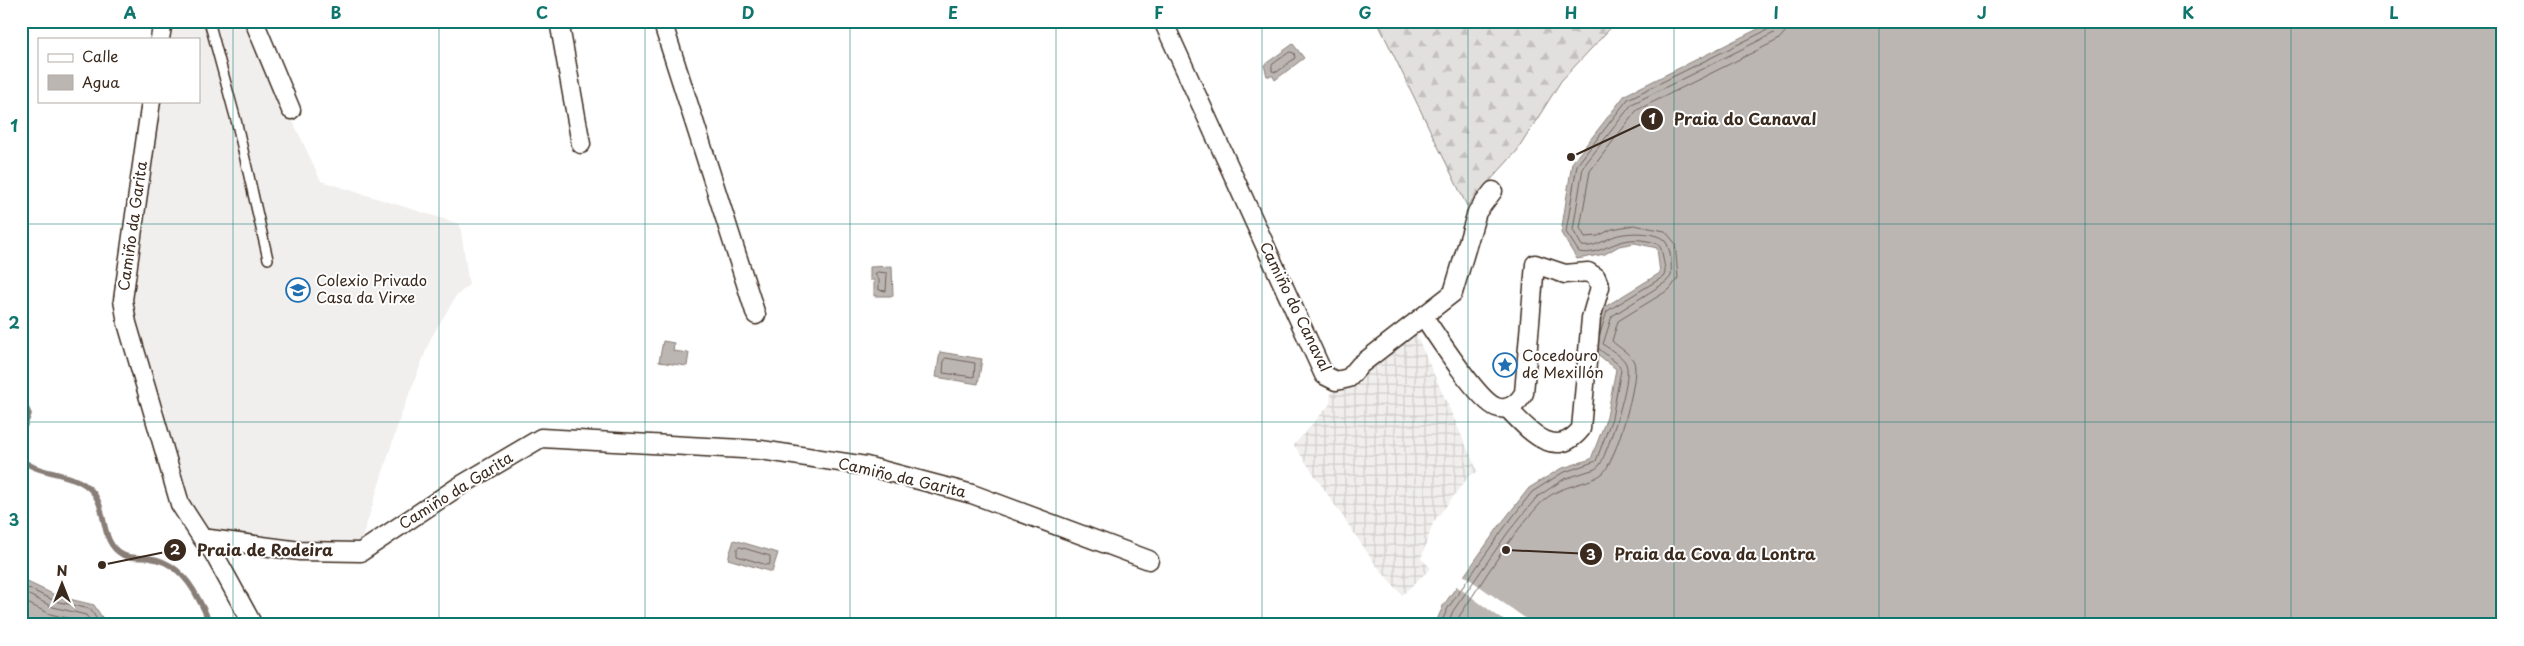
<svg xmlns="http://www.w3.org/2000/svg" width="2524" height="646" font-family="'Playpen Sans',sans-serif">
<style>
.built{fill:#f1efee}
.industrial{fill:url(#industrial-grid)}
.forest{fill:url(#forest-firs);stroke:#8e857e}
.water{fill:#bcb6b3;stroke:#887e77}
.pier{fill:#fff}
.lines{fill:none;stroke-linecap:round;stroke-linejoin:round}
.shore{stroke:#6f625a;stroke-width:1}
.stream{stroke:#887e77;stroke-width:5.5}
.service-casing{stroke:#3b2a1e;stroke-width:12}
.minor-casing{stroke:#3b2a1e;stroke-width:21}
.service{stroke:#fff;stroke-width:9}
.minor{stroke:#fff;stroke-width:18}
.grid{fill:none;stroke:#0f766e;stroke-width:1;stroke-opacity:0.55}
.labels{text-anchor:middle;stroke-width:4;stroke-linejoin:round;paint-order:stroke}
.street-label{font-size:15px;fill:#3b2a1e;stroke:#fff}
.poi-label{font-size:15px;fill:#3b2a1e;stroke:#fff;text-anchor:start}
.leader{fill:none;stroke:#3b2a1e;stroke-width:2}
.callout-dot{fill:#3b2a1e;stroke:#fff;stroke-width:2}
.mark-label{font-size:15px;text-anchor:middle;font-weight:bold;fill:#fff}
.callout-label{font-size:16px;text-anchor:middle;font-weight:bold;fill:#3b2a1e;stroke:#fff;stroke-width:4;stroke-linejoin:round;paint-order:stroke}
.neatline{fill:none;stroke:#0f766e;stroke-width:2}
.grid-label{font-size:16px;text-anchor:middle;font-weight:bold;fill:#0f766e}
</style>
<defs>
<pattern id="industrial-grid" width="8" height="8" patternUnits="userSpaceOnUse" patternTransform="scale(1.25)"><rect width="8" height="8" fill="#f1efee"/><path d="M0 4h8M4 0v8" fill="none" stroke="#d0cdcc"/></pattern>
<pattern id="forest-firs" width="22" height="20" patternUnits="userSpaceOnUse" patternTransform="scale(1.25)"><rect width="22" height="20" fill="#e2e0de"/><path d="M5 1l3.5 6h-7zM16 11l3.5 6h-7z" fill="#c3c0be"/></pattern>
</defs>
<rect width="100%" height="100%" fill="#fff"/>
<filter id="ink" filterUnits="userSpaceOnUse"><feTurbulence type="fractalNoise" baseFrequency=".02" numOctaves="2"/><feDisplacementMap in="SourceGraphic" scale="10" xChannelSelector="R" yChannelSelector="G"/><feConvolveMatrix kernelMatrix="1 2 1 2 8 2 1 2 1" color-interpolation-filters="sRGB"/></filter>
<g filter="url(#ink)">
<!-- built -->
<path class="built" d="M 173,21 L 246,21 L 321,181 L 460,224 L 469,285 L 456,296 L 431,338 L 401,415 L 359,548 L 205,536 L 180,492 L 160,418 L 166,412 L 152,388 L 131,304 L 161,101 L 199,101 L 199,39 L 171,39 Z"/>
<!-- industrial -->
<path class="industrial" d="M 1414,330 L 1478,472 L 1470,475 L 1433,523 L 1421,559 L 1431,568 L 1402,595 L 1375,564 L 1294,445 L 1330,404 L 1331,393 Z"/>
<!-- forest -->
<path class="forest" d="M 1377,21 L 1617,21 L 1561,81 L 1517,151 L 1467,206 Z"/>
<!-- water -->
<path class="water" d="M 1774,21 L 2503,21 L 2503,625 L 1435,625 L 1443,606 L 1500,525 L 1529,488 L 1560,469 L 1591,459 L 1607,417 L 1616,369 L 1590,348 L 1603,308 L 1660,273 L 1657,248 L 1635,243 L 1619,246 L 1605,254 L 1577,259 L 1561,233 L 1572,163 L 1625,95 Z
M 1293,44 L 1304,58 L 1275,80 L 1273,76 L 1267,76 L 1264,65 Z
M 892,266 L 893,296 L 874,296 L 874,280 L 870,280 L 870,267 Z
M 663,341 L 674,343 L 673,351 L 689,353 L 687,366 L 659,362 Z
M 940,352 L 982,359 L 978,384 L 936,377 Z
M 734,540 L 778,553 L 772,572 L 728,559 Z
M 21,579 L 57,596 L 94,605 L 107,625 L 21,625 Z"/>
<!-- pier -->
<path class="pier" d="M 1462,574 L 1525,618 L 1521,625 L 1510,625 L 1455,585 Z"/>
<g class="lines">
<!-- shore -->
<path class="shore" d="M 1290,52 L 1294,53 L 1295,58 L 1277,72 L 1272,71 L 1272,65 Z
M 878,272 L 887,273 L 886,291 L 879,290 L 879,280 L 875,274 Z
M 1600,334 L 1607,311 L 1663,277 C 1667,272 1664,265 1663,258 C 1661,246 1660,243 1647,241 C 1617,234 1602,257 1579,252 L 1566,232 L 1577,165 L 1628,99 L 1771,28 L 1774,21
M 946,358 L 975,363 L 974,377 L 943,373 L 944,360 Z
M 740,547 L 770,556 L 770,564 L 767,565 L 737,556 L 737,549 Z
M 21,585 L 55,601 L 90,609 L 101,625
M 21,591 L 53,607 L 86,615 L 93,625
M 21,600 L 50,614 L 81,621 L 84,625
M 1440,625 L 1448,608 L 1504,528 L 1532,492 L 1562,473 L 1596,461 L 1612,418 L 1621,370 L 1619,365 L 1598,348
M 1447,625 L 1453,611 L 1509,531 L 1537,497 L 1564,479 L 1595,469 L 1600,465 C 1608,449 1633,379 1626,364 C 1623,356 1610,350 1603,344 L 1612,316 L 1666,282 L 1671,276 C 1672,267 1671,248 1665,241 C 1656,231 1627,232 1615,236 C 1604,240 1594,248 1582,246 L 1573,230 L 1583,167 L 1632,104 L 1774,33 L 1779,28 L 1781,21
M 1455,625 L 1460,615 C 1485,578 1509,537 1540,504 C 1559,484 1585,486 1602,474 C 1615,464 1640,378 1634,362 C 1630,353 1619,348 1612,341 L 1618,321 L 1670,289 L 1678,278 L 1675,243 L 1665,231 L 1634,225 L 1612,229 L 1598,236 L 1585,237 L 1580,228 L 1590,171 L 1637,110 L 1778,40 L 1786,31 L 1788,21"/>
<!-- stream -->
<path class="stream" d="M 21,396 L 29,414 L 21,435
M 21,459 C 37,475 71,471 90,489 C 109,507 98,542 123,555 C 130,559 142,557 149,558 C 174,561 189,580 199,600 C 203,608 209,617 208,625
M 103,625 L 113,622 L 126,625
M 145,625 L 151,623 L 160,625"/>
<!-- service casing -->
<g class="service-casing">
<path id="service" d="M 209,21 L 237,124 L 268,259"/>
</g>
<!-- minor casing -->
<g class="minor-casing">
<path id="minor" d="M 254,21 L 291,110
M 559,21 L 581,144
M 662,21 L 756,315
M 1163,21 L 1324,375 L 1336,381 L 1349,378 L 1360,365 L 1453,293 L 1477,212 L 1493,191
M 160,39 L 163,21
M 151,101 L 123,300 L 127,323 L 180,504 L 202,538 L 300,551 L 361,552 L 458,487 L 541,438 L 761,450 L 866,466 L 972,494 L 1149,560
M 1424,317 C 1436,335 1478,400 1496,407 C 1509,412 1518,403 1524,393 L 1535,264 L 1565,274 L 1588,272 L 1596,277 L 1600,287 L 1591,318 L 1581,429 C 1554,462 1528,429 1507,408
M 202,538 L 213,552 L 253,625"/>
</g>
<!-- service -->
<use href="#service" class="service"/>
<!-- minor -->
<use href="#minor" class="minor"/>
</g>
</g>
<!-- grid -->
<path class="grid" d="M 233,21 L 233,625M 439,21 L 439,625M 645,21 L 645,625M 850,21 L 850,625M 1056,21 L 1056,625M 1262,21 L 1262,625M 1468,21 L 1468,625M 1674,21 L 1674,625M 1879,21 L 1879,625M 2085,21 L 2085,625M 2291,21 L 2291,625M 21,224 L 2503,224M 21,422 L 2503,422"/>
<!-- icons -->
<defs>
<g id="school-ring" transform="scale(1.25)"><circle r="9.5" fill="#fff" stroke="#1f6fb2" stroke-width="1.5"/><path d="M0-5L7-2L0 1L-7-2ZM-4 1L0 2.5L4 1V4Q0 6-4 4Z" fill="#1f6fb2"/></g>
<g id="sight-ring" transform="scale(1.25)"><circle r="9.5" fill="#fff" stroke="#1f6fb2" stroke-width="1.5"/><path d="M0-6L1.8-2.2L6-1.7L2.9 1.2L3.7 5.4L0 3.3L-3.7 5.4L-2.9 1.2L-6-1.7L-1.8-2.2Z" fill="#1f6fb2"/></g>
</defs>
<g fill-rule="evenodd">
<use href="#school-ring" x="298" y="290"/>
<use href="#sight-ring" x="1505" y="365"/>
</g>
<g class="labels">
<!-- street labels -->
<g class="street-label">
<text transform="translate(133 226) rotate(-82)" y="5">Camiño da Garita</text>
<text transform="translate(1295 307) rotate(64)" y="5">Camiño do Canaval</text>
<text transform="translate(902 478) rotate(13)" y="5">Camiño da Garita</text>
<text transform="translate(456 491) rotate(-32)" y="5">Camiño da Garita</text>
</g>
<!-- poi labels -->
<g class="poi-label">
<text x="316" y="286">Colexio Privado<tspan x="316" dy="17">Casa da Virxe</tspan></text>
<text x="1522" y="361">Cocedouro<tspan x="1522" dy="17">de Mexillón</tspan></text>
</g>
</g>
<!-- callouts -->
<path class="leader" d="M1571 157L1652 119M102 565L175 550M1506 550L1591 554"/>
<g class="callout-dot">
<circle cx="1571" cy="157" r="5"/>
<circle cx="102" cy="565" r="5"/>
<circle cx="1506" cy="550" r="5"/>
<circle cx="1652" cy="119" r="12"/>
<circle cx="175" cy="550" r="12"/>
<circle cx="1591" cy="554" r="12"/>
</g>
<g class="mark-label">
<text x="1652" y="124">1</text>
<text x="175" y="555">2</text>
<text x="1591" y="560">3</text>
</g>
<g class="callout-label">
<text x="1745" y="125">Praia do Canaval</text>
<text x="265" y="556">Praia de Rodeira</text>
<text x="1715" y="560">Praia da Cova da Lontra</text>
</g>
<!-- margin -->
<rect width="2524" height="646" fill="none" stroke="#fff" stroke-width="55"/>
<!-- legend -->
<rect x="38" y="38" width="162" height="65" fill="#ffffff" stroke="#b1aaa5"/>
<rect x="48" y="54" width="25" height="8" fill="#ffffff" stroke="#b1aaa5"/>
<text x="82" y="62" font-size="15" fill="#3b2a1e">Calle</text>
<rect x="48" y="75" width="25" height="15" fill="#bcb6b3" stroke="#b1aaa5"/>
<text x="82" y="88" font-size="15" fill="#3b2a1e">Agua</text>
<!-- north arrow -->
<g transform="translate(62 584)" stroke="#ffffff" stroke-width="4" paint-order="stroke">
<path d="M0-4L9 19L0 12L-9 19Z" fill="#3b2a1e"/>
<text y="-8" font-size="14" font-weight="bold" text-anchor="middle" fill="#3b2a1e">N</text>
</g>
<rect x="28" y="28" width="2468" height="590" class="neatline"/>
<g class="grid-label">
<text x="130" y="19">A</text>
<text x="336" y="19">B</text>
<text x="542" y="19">C</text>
<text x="748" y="19">D</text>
<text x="953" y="19">E</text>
<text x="1159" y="19">F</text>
<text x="1365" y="19">G</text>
<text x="1571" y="19">H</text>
<text x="1776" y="19">I</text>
<text x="1982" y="19">J</text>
<text x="2188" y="19">K</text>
<text x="2394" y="19">L</text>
<text x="14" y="132">1</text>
<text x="14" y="329">2</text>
<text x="14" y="526">3</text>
</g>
</svg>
